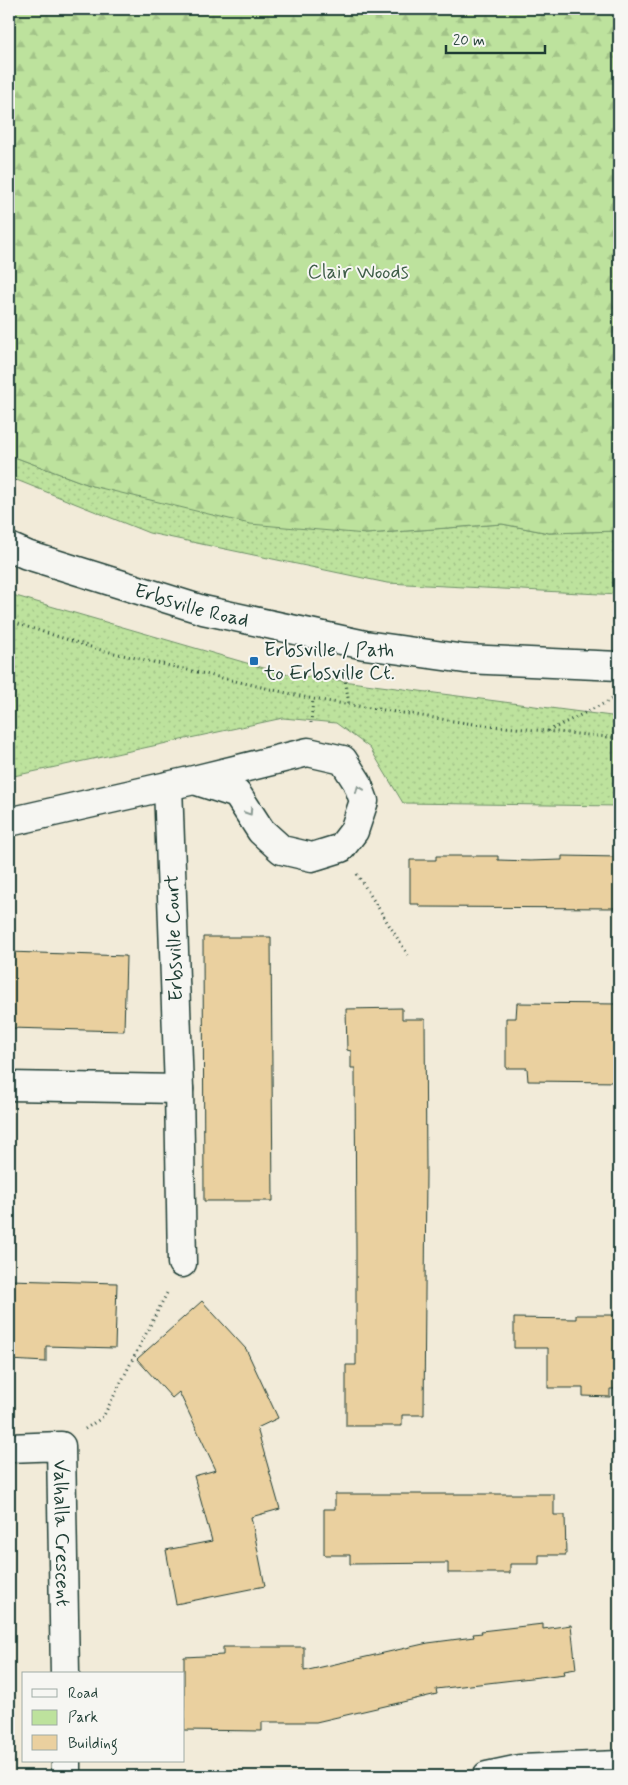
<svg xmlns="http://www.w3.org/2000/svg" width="628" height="1785" font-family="Mynerve,sans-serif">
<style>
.green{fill:url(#green-dots);stroke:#6e9068}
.forest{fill:url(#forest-firs);stroke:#6e9068}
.building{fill:#ead09f;stroke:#1f3d34}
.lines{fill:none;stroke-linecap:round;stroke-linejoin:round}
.minor-casing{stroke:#1f3d34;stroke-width:31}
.major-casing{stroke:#1f3d34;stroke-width:31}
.path{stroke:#1f3d34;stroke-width:3;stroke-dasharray:1 4;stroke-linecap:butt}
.minor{stroke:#f6f6f2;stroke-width:28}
.major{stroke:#f6f6f2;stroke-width:28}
.oneway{stroke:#8a9a93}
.poi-dot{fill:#1f6fb2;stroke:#f6f6f2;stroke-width:2}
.labels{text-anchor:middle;stroke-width:4;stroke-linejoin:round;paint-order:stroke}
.park-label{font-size:20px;fill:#3f5e49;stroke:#f6f6f2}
.street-label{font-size:20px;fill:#1f3d34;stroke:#f6f6f2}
.poi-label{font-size:20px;fill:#1f3d34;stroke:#f6f6f2;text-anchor:start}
</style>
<defs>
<pattern id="green-dots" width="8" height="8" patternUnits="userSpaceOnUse" patternTransform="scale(1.25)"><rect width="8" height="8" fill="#bde29d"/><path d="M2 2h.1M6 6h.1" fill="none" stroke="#a2c388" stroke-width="1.8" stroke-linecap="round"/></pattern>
<pattern id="forest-firs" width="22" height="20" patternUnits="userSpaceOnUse" patternTransform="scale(1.25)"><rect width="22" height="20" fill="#bde29d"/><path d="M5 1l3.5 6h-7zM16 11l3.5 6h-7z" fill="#a2c388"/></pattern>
</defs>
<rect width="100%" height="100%" fill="#f2ebd9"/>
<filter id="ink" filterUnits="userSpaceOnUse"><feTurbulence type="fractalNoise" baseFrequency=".02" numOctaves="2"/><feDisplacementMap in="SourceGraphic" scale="10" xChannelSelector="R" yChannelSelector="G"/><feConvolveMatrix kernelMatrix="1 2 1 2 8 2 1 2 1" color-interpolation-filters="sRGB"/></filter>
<g filter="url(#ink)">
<!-- green -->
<path class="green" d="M 9,455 L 92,486 L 366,534 L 502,524 L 549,533 L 619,531 L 619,595 L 387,583 L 149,533 L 9,477 Z
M 9,594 L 281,673 L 619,717 L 619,806 L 403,803 L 370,748 L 336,723 L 283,718 L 9,777 Z"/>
<!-- forest -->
<path class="forest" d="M 9,9 L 619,9 L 619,531 L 549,533 L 502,524 L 366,534 L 250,524 L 92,486 L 9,455 Z"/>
<!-- building -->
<path class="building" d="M 436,856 L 498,856 L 498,860 L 530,861 L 562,860 L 562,856 L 619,857 L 619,908 L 419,907 L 419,904 L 410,904 L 410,860 L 436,860 Z
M 203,937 L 271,937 L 273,1201 L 204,1201 Z
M 9,952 L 126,956 L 124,1031 L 9,1028 Z
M 517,1003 L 619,1004 L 619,1082 L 528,1081 L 527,1068 L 506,1068 L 506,1018 L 516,1018 Z
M 402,1008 L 402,1019 L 425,1019 L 426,1170 L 424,1415 L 402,1415 L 402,1426 L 346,1426 L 346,1365 L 356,1365 L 356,1251 L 355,1068 L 351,1068 L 351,1051 L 347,1050 L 346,1009 Z
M 9,1280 L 117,1283 L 115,1348 L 46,1346 L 46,1362 L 9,1360 Z
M 202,1301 L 246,1349 L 278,1418 L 257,1428 L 280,1509 L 251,1517 L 265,1586 L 176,1604 L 166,1550 L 212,1541 L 194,1476 L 216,1470 L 179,1392 L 172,1398 L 137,1359 Z
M 576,1315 L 617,1315 L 617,1324 L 619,1324 L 619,1389 L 610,1389 L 610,1397 L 583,1396 L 583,1388 L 548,1388 L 548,1348 L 514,1348 L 514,1318 L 576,1319 Z
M 335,1494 L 554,1494 L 554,1515 L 565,1515 L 566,1555 L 539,1555 L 539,1564 L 510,1564 L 510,1573 L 448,1573 L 448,1563 L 350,1564 L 350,1555 L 324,1555 L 324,1509 L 335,1509 Z
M 543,1624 L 543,1629 L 571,1625 L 576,1669 L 564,1671 L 565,1674 L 436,1689 L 437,1694 L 316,1722 L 262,1722 L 262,1731 L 184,1730 L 184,1657 L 223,1655 L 223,1647 L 304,1647 L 304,1671 L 428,1643 L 474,1637 L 473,1634 L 482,1633 L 481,1631 Z"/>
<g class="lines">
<!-- minor casing -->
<g class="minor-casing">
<g id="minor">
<path d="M 9,822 L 194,780 L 308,752 L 343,760 L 357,782 L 364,801 L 354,831 L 341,848 L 312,857 L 282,850 L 261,831 L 237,794 L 194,780"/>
<path d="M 9,1086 L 179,1089 L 168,786"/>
<path d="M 179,1089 L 182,1263"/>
<path id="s1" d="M 9,1448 L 61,1446 L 65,1674"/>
<path d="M 66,1761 L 66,1776"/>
<path d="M 487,1776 L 520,1769 L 619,1765"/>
</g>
</g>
<!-- major casing -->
<g class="major-casing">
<g id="major">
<path id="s2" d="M 9,547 L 27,555 L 203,610 L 365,645 L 465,659 L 619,666"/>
</g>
</g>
<!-- path -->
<path class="path" d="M 9,621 L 97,649 L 313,699 L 473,724 L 619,738
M 344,672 L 349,704
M 311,723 L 313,699
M 548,731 L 617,697
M 357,874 L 408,955
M 85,1429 L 103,1417 L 168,1291"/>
<!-- minor -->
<use href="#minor" class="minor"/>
<!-- major -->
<use href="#major" class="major"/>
</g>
<!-- one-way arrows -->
<defs><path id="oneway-chevron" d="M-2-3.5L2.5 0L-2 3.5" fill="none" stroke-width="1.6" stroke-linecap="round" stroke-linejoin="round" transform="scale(1.25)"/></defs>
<g class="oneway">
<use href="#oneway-chevron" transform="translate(359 789) rotate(-112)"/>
<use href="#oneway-chevron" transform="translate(249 812) rotate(57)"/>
</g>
</g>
<!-- markers -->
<rect class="poi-dot" x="249" y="656" width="10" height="10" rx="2.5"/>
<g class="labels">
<!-- park labels -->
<g class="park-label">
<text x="358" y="278">Clair Woods</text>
</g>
<!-- street labels -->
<g class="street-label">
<text dy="7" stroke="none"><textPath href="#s2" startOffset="192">Erbsville Road</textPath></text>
<text transform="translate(173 938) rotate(-92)" y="7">Erbsville Court</text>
<text dy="7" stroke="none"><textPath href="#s1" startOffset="139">Valhalla Crescent</textPath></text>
</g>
<!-- poi labels -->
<g class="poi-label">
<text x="264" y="656">Erbsville / Path<tspan x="264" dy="23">to Erbsville Ct.</tspan></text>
</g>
</g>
<!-- margin -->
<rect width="628" height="1785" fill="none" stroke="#f6f6f2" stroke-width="30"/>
<rect x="15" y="15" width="598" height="1755" fill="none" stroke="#1f3d34" stroke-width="2" filter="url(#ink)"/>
<!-- legend -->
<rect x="22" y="1672" width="162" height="90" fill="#f6f6f2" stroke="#a0aca6"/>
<rect x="32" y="1689" width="25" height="8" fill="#f6f6f2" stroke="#a0aca6"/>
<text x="68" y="1698" font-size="15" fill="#1f3d34">Road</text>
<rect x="32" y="1710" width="25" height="15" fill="#bde29d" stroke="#a0aca6"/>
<text x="68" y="1722" font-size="15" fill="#1f3d34">Park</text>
<rect x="32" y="1735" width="25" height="15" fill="#ead09f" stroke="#a0aca6"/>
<text x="68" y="1748" font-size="15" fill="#1f3d34">Building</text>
<!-- scale -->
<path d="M446 45v8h99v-8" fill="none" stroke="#1f3d34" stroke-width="2.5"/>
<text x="453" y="45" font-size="15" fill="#1f3d34" stroke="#f6f6f2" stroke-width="4" paint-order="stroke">20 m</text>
</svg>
